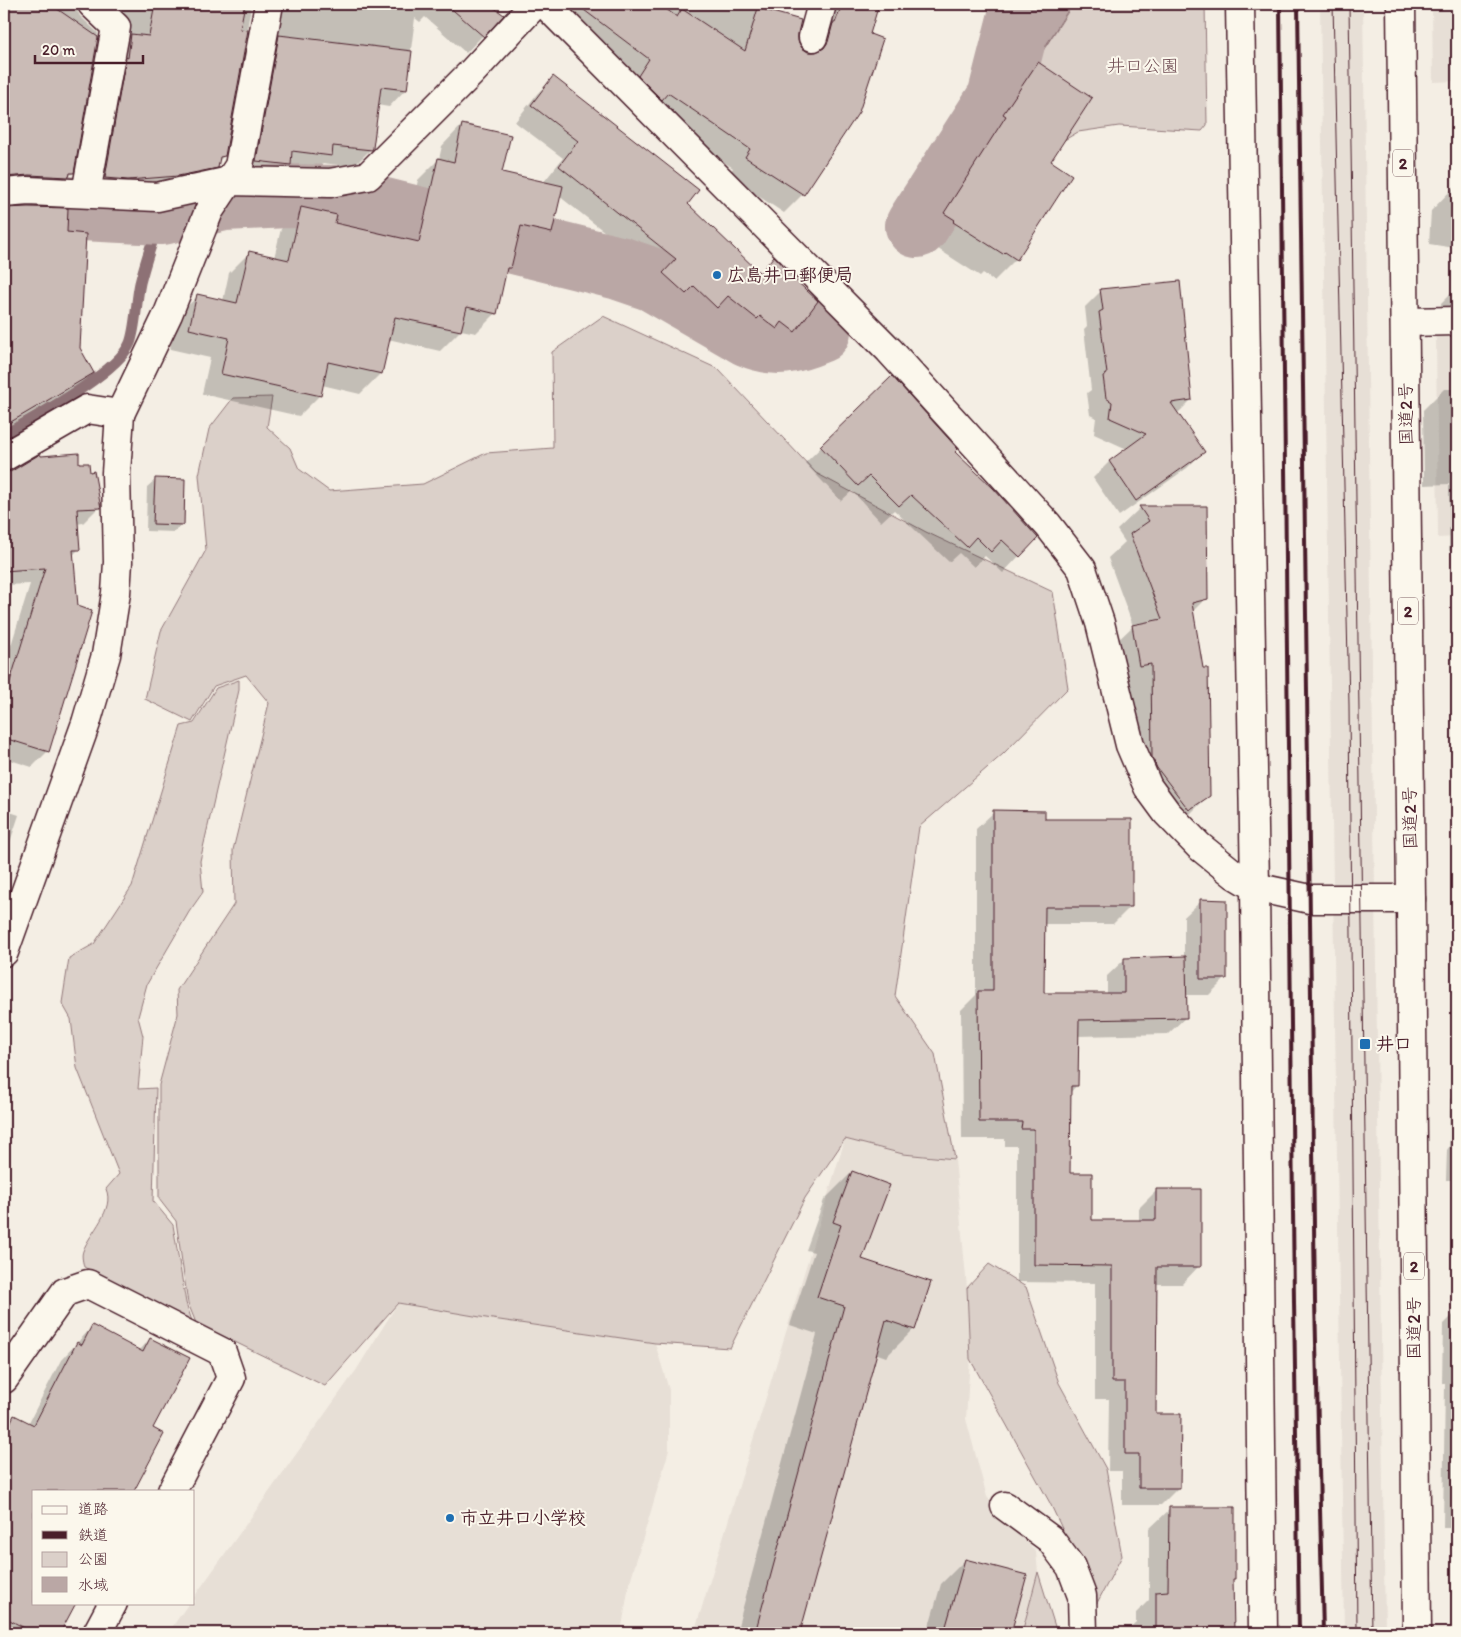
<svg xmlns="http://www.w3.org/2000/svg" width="1461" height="1637" font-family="Itim,'Klee One',sans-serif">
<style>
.built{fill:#e7dfd6}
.green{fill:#dbd0c9;stroke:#92787a}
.water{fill:#baa7a5;stroke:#8d7174}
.shadow{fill:#0003}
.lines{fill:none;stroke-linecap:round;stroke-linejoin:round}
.stream{stroke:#8d7174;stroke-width:11}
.river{stroke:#baa7a5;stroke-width:64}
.building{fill:#cabbb6;stroke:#4a1f2b}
.minor-casing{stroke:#4a1f2b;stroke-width:31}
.tertiary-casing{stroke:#4a1f2b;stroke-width:31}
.trunk-casing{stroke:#4a1f2b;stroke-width:31}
.minor{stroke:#fbf7ec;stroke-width:28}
.tertiary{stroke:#fbf7ec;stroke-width:28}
.trunk{stroke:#fbf7ec;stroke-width:28}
.tram{stroke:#4a1f2b;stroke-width:1}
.rail{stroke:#4a1f2b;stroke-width:4}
.poi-dot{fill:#1f6fb2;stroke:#fbf7ec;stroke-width:2}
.labels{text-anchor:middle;stroke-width:4;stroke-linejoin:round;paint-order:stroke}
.shield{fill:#fbf7ec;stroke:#7f6065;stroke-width:1}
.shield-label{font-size:16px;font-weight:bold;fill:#4a1f2b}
.park-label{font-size:18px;fill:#6e4b52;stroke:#fbf7ec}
.poi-label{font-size:18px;font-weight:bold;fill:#4a1f2b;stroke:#fbf7ec;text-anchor:start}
.street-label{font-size:18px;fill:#4a1f2b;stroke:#fbf7ec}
</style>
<rect width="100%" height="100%" fill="#f4eee4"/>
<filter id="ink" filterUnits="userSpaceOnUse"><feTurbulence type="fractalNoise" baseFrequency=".02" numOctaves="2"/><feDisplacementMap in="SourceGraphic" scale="10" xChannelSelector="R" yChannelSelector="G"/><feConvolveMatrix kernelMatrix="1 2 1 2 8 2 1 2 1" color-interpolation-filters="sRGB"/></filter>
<g filter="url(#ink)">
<!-- built -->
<path class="built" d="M 1320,4 L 1363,4 L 1385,1633 L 1344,1633 Z
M 1432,4 L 1457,4 L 1457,81 L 1433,82 Z
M 1436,332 L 1457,332 L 1457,537 L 1438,538 Z
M 845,1139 L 903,1154 L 955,1159 L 967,1288 L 970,1359 L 966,1419 L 987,1497 L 1036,1552 L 1038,1572 L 1022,1633 L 694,1633 Z
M 398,1303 L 486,1318 L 655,1343 L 669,1390 L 669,1450 L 629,1585 L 621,1633 L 168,1633 L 189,1603 L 194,1603 L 194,1597 L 357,1369 Z"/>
<!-- green -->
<path class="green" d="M 1073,4 L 1205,4 L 1207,125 L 1202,131 L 1119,126 L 1078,132 L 1049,149 L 1001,116 Z
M 603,316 L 718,369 L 816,473 L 926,532 L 1053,592 L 1068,688 L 1003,754 L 919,827 L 895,996 L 935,1054 L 955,1159 L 903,1154 L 845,1139 L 805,1198 L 730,1348 L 655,1343 L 486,1318 L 398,1303 L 325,1386 L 196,1323 L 188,1303 L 176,1221 L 159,1199 L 159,1085 L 178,1014 L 177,990 L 234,904 L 233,850 L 269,703 L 246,675 L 214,686 L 192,722 L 145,699 L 161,631 L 206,550 L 199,475 L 209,429 L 233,398 L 272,397 L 267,427 L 290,448 L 299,469 L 329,491 L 423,484 L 486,453 L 553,448 L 552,352 Z
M 239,680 L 239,690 L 200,861 L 203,892 L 189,912 L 147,984 L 138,1017 L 143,1036 L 138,1089 L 156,1088 L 153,1201 L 173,1225 L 186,1303 L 193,1324 L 84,1267 C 83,1262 81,1256 83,1251 C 90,1232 115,1210 106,1189 L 119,1174 L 77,1068 L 71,1019 L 62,1003 L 69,958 L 94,944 L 132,886 L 181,726 L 194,723 L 216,688 Z
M 989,1264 L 1026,1287 L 1059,1383 L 1106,1469 L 1122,1556 L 1097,1603 L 1050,1503 L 970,1359 L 967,1288 Z
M 1038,1572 L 1057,1633 L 1022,1633 Z"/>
<!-- water -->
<path class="water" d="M 995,4 L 1072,4 L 979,151 L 957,139 L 984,84 Z"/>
<!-- shadow -->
<path class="shadow" d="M 4,4 L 240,4 L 240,5 L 251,7 L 224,156 L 218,162 L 217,167 L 200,184 L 88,195 L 115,47 L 86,10 L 78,5 L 76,5 L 76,9 L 80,16 L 98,33 L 73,173 L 55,190 L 4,177 L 4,96 L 16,99 L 4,90 Z
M 284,4 L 487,4 L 502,15 L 466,53 L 425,17 L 420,22 L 415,18 L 406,89 L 389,107 L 377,105 L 372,148 L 353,167 L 323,163 L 314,172 L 239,177 L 267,29 L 283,13 Z
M 538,4 L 737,4 L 800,21 L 797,33 L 797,42 L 801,49 L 812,53 L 829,4 L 878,4 L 868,35 L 858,112 L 803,194 L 784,213 L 728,176 L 733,168 L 649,112 Z
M 1038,64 L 1049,161 L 1016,259 L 994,281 L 983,273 L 980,276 L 932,245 L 933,242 L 923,235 L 985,139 L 982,137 L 1016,86 Z
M 553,78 L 759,273 L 774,258 L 790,277 L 816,301 L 794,331 L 777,348 L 766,338 L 759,345 L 743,331 L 739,335 L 711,312 L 700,323 L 677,301 L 669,310 L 648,290 L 661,276 L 559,196 L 550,232 L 530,252 L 514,249 L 510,268 L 505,272 L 496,313 L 476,333 L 461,330 L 440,351 L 388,339 L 381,373 L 360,394 L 322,385 L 320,395 L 299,416 L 202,394 L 210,358 L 170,349 L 177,316 L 198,296 L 223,301 L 229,273 L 249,253 L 274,258 L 281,229 L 302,208 L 334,224 L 404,240 L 418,180 L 439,159 L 442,146 L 462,125 L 501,172 L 543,183 L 563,158 L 515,122 L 537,94 Z
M 1454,187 L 1457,187 L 1457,331 L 1442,331 L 1441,303 L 1456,288 L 1455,248 L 1429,244 L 1431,211 Z
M 5,215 L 93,373 L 70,396 L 4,435 Z
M 1101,291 L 1191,400 L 1177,414 L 1203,452 L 1187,468 L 1119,516 L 1093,478 L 1109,462 L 1127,449 L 1094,434 L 1096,418 L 1090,415 L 1087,393 L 1091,390 L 1084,329 L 1087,326 L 1085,307 Z
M 892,378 L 953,453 L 1036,538 L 1003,573 L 985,556 L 974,567 L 959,553 L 949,562 L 894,510 L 881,522 L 852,491 L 841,501 L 805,463 Z
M 1444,389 L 1457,389 L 1457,551 L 1449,551 L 1449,484 L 1424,485 L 1423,410 Z
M 78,464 L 99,507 L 83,523 L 76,524 L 78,550 L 72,556 L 48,751 L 32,767 L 4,758 L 4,668 L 30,584 L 4,585 L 4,483 L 18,468 Z
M 155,480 L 182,524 L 174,532 L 146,531 L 147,487 Z
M 1140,508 L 1206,508 L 1206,598 L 1192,612 L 1208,796 L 1185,819 L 1165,832 L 1134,791 L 1130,781 L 1128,686 L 1109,649 L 1133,626 L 1108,558 L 1125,542 L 1117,530 Z
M 1457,618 L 1457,701 L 1453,701 L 1452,623 Z
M 4,810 L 19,815 L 4,860 Z
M 1457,811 L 1457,851 L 1455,851 L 1455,813 Z
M 994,812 L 1044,821 L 1130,907 L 1113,924 L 1043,924 L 1043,994 L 1107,994 L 1107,976 L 1125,959 L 1184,957 L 1184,917 L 1201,901 L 1226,978 L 1209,995 L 1185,995 L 1186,1017 L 1168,1034 L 1078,1036 L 1077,1085 L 1070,1093 L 1069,1174 L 1091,1221 L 1139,1221 L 1139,1208 L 1156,1191 L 1199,1266 L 1182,1284 L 1156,1284 L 1155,1415 L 1179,1487 L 1161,1505 L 1122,1505 L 1122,1471 L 1108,1471 L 1109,1399 L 1095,1399 L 1095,1283 L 1017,1282 L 1017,1146 L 1005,1146 L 1005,1139 L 962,1139 L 961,1010 L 976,995 L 976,829 Z
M 1457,1091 L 1457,1180 L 1446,1180 L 1447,1150 L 1449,1147 L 1450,1099 Z
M 852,1172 L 861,1260 L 914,1329 L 886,1357 L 875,1353 L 799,1633 L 736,1633 L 817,1334 L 790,1325 L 814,1252 L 806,1250 L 824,1200 Z
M 1457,1311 L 1457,1528 L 1443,1528 L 1445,1383 L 1442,1383 L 1443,1325 Z
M 93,1326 L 139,1351 L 150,1339 L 188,1359 L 34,1491 L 34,1603 L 72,1607 L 59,1633 L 4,1633 L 4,1427 L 14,1417 L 28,1424 L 61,1360 Z
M 1170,1509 L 1232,1580 L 1233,1633 L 1124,1633 L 1136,1622 L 1136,1613 L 1149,1600 L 1149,1529 Z
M 965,1560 L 1025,1576 L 1010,1633 L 927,1633 L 941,1584 Z"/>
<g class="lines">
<!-- stream -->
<path class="stream" d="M 4,435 C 33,418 118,373 130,343 C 136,327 136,301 140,283 C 146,259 154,236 162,213"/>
<!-- river -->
<path class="river" d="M 4,207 L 23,206 L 162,213 L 224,199 L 287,196 L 332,197 L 619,268 L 654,280 L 749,335 C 776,347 793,342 819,331
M 917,226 L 999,98 L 1023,4"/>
</g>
<!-- building -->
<path class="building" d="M 4,4 L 50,4 L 98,37 L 74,173 L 70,173 L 69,177 L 29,175 L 4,177 Z
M 155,4 L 245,4 L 240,29 L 248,30 L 225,156 L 220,157 L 218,168 L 178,176 L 128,180 L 105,178 L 126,57 L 128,58 L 131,34 L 149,36 Z
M 446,4 L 489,4 L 504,15 L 484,37 Z
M 576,4 L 659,4 L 677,17 L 682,9 L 745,51 L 758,8 L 801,20 L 798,33 L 798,41 L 802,48 L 808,52 L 816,52 L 824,48 L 828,42 L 833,23 L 835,23 L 842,4 L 879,4 L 870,34 L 883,39 L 859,112 L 804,195 L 745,157 L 750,149 L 668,93 L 662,100 L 638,76 L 649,59 Z
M 279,35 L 412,51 L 407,90 L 381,87 L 373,148 L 372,150 L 333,146 L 332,156 L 292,151 L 291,165 L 256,161 Z
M 1038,62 L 1092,98 L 1051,161 L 1072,175 L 1017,260 L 1005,252 L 1003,254 L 953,222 L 955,220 L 944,213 L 1006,116 L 1003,114 Z
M 553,76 L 699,190 L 688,204 L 760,273 L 774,256 L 793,276 L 792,277 L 818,301 L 795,332 L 782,322 L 777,329 L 760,316 L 757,319 L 728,296 L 717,308 L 694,286 L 686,294 L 663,273 L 676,259 L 559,166 L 578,141 L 531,105 Z
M 462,124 L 511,135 L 502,172 L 563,186 L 552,233 L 521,226 L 511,268 L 507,268 L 497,314 L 467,307 L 461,331 L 395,317 L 382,374 L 328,362 L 321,396 L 221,374 L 229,338 L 189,329 L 197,294 L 237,303 L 249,251 L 289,260 L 301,207 L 337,215 L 335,223 L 419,242 L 438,158 L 454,162 Z
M 28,207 L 68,208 L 67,232 L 86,234 L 80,348 L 94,373 L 4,426 L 4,208 Z
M 1180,281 L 1192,400 L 1171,403 L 1205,452 L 1136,501 L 1109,461 L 1146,434 L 1110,418 L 1112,402 L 1106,398 L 1103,376 L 1107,374 L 1099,312 L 1103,310 L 1100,289 Z
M 892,376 L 958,449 L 955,452 L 993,488 L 1038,538 L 1020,557 L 1002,540 L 991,552 L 976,537 L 967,547 L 911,495 L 899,506 L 869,476 L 858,486 L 820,446 Z
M 79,453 L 79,463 L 89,463 L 90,472 L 94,471 L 101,508 L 77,509 L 80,550 L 73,550 L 78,606 L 92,611 L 49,752 L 4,738 L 4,701 L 45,568 L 4,571 L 4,473 L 12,471 L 40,454 L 41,456 Z
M 155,478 L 185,479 L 184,525 L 153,524 Z
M 1139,506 L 1207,506 L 1208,599 L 1192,603 L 1203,668 L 1208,668 L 1210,796 L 1189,810 L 1157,768 L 1152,757 L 1151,664 L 1139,666 L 1132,625 L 1162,619 L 1130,534 L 1149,521 Z
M 993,810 L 1045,811 L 1045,819 L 1132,819 L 1132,907 L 1045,907 L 1044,993 L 1124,993 L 1124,958 L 1186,956 L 1187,1018 L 1079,1020 L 1078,1086 L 1071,1086 L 1070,1173 L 1092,1173 L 1092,1220 L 1156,1220 L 1156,1189 L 1201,1189 L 1201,1267 L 1157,1267 L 1156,1414 L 1181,1414 L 1180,1488 L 1139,1488 L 1139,1454 L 1125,1454 L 1125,1382 L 1112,1382 L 1112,1266 L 1034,1265 L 1034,1129 L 1021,1129 L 1022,1122 L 979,1122 L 978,991 L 993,991 Z
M 1200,899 L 1227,900 L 1227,979 L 1200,979 Z
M 852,1171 L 890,1185 L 862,1259 L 931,1282 L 915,1330 L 886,1320 L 800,1633 L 755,1633 L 844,1306 L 817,1297 L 841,1225 L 833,1222 Z
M 92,1325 L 143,1352 L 150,1338 L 190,1358 L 153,1428 L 164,1434 L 134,1491 L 34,1491 L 34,1603 L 76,1603 L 60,1633 L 34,1633 L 4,1617 L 4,1436 L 14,1415 L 34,1425 L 77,1342 L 82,1345 Z
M 1169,1507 L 1235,1507 L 1235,1579 L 1233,1579 L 1234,1633 L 1180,1633 L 1180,1629 L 1156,1629 L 1156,1592 L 1168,1591 Z
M 965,1559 L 1027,1575 L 1011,1633 L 944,1633 Z"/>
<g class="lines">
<!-- minor casing -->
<g class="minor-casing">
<path id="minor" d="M 545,4 L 889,350 L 1048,525 L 1082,569 L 1100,623 L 1130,745 L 1148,787 L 1167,813 L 1199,846 L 1235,875 L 1255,887 L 1310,899 L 1411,899
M 813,37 L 822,4
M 4,193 L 28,191 L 157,197 L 230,181 L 330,183 L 368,176 L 472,72 L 535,4
M 86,193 L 116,27 L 92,4
M 1405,322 L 1457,321
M 4,457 L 87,409 L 120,414 L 168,314 L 209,211 L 239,166 L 269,4
M 1255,887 L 1263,1633
M 4,1379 L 65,1292 L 88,1284 L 222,1352 L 231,1378 L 172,1491
M 1005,1506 L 1050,1539 L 1071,1567 L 1082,1596 L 1083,1633
M 97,1633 L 113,1603"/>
</g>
<!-- tertiary casing -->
<g class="tertiary-casing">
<path id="tertiary" d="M 1240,4 L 1255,887
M 4,952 L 86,723 L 106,655 L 116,593 L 118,562 L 116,473 L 120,414"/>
</g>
<!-- trunk casing -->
<g class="trunk-casing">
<path id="trunk" d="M 1401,4 L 1411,899 L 1417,1633"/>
</g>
<!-- minor -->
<use href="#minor" class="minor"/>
<!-- tertiary -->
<use href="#tertiary" class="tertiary"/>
<!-- trunk -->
<use href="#trunk" class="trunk"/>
<!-- tram -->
<path class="tram" d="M 1333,4 L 1349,705 L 1357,1633
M 1349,4 L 1372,1633"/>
<!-- rail -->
<path class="rail" d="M 1280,4 L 1294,1302 L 1299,1633
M 1298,4 L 1315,1301 L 1323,1633"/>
</g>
</g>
<!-- markers -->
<g class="poi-dot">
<circle cx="717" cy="275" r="5"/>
<rect x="1359" y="1038" width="12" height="12" rx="2.5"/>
<circle cx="450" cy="1518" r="5"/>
</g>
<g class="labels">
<!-- shield labels -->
<g class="shield">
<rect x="1393" y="149.5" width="20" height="27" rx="4"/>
<rect x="1398" y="597.5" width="20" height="27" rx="4"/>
<rect x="1404" y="1252.5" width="20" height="27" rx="4"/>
</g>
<g class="shield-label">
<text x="1403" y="169">2</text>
<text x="1408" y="617">2</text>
<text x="1414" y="1272">2</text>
</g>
<!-- park labels -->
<g class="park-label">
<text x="1143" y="72">井口公園</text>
</g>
<!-- poi labels -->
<g class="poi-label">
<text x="727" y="281">広島井口郵便局</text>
<text x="1376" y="1050">井口</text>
<text x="460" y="1524">市立井口小学校</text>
</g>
<!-- street labels -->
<g class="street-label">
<text transform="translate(1406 414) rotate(-91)" y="6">国道2号</text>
<text transform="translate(1410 818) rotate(-91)" y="6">国道2号</text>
<text transform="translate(1414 1328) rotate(-90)" y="6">国道2号</text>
</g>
</g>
<!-- margin -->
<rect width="1461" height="1637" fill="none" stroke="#fbf7ec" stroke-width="20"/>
<rect x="10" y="10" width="1441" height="1617" fill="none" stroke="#4a1f2b" stroke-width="2" filter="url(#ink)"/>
<!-- legend -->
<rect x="32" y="1490" width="162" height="115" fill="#fbf7ec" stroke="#b4a19f"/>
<rect x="42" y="1506" width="25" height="8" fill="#fbf7ec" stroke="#b4a19f"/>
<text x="78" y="1514" font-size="15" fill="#4a1f2b">道路</text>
<rect x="42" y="1531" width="25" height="8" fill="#4a1f2b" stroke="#b4a19f"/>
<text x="78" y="1540" font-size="15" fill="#4a1f2b">鉄道</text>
<rect x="42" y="1552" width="25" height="15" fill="#dbd0c9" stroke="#b4a19f"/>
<text x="78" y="1564" font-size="15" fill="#4a1f2b">公園</text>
<rect x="42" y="1577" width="25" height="15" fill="#baa7a5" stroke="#b4a19f"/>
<text x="78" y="1590" font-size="15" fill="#4a1f2b">水域</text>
<!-- scale -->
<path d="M35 55v8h108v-8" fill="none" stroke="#4a1f2b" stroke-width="2.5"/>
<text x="42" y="55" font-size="15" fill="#4a1f2b" stroke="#fbf7ec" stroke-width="4" paint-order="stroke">20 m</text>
</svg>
